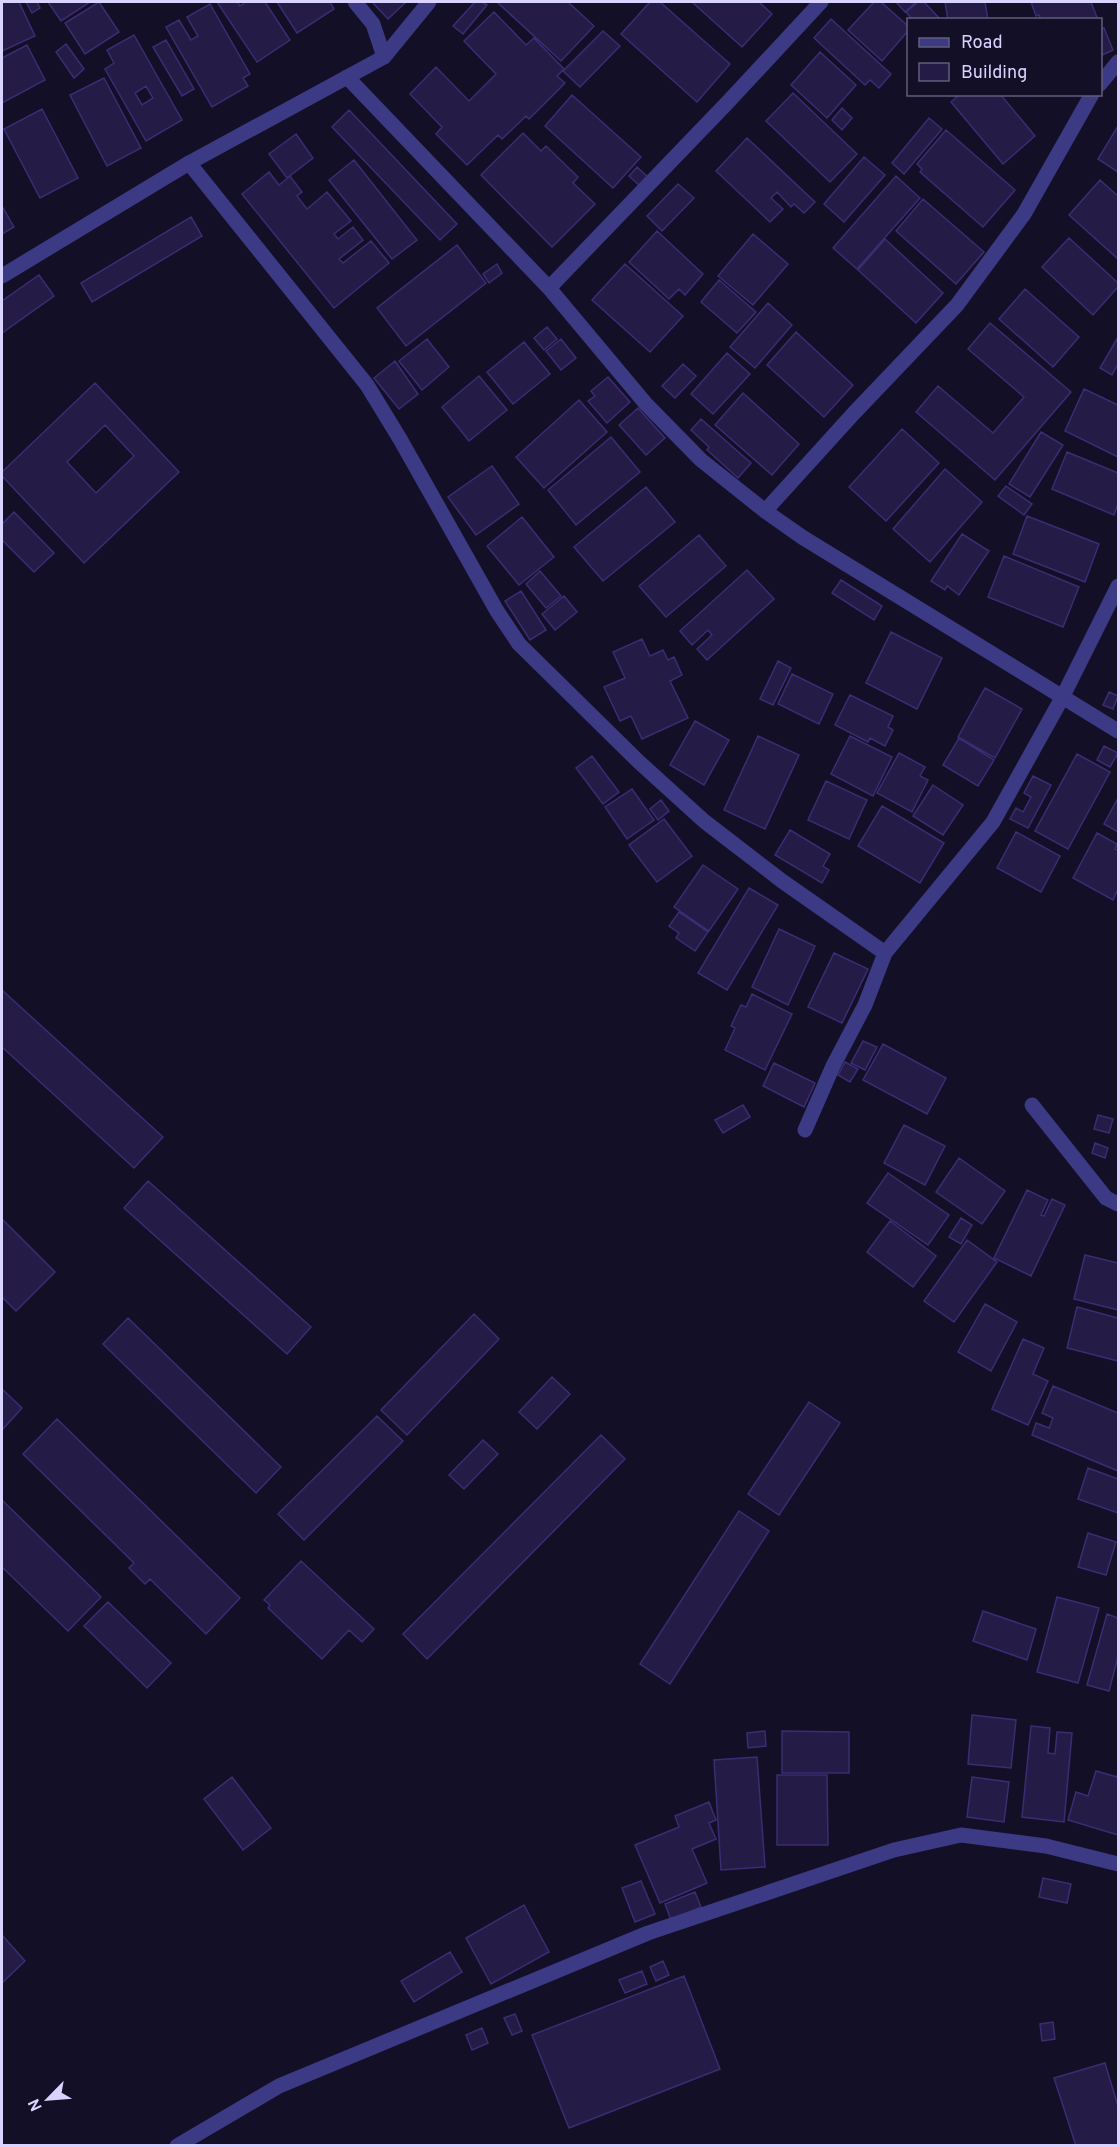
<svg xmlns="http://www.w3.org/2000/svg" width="1120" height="2147" font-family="Overpass,sans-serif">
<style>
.building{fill:#241b47;stroke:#3b2d73;stroke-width:1.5;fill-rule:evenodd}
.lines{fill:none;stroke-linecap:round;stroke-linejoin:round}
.minor{stroke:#3d3a85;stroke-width:15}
.tertiary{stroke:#3d3a85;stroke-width:15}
</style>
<rect width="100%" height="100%" fill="#130f26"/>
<!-- building -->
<path class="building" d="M 2,2 L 19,2 L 35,36 L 2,51 Z
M 26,2 L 37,2 L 40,8 L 32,13 Z
M 48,2 L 90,2 L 61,21 Z
M 99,2 L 119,32 L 85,54 L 65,23 Z
M 217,2 L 237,2 L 240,6 L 246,2 L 265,2 L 290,40 L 257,62 Z
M 277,2 L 330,2 L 334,9 L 297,33 Z
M 372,2 L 406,2 L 388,19 Z
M 475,2 L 482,2 L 487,5 L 463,34 L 453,26 Z
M 497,2 L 568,2 L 594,26 L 561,61 Z
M 650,2 L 660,2 L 730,64 L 697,102 L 621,34 Z
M 692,2 L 759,2 L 772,14 L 742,47 Z
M 874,2 L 881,2 L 908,26 L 908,31 L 882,61 L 848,30 Z
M 896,2 L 916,2 L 905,12 Z
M 918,2 L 924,2 L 941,20 L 913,20 L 906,12 Z
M 945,2 L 985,2 L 988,20 L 948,20 Z
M 1031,2 L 1091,2 L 1098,20 L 1041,20 L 1039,15 L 1036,16 Z
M 210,4 L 250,74 L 243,78 L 248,86 L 212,107 L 166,27 L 179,20 L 191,40 L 198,36 L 187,17 Z
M 494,12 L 526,45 L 534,38 L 564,69 L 557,76 L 565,83 L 529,119 L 526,116 L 502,139 L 498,135 L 467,165 L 436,134 L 442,127 L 410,94 L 436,67 L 469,101 L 496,74 L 464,41 Z
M 831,19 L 891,74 L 879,88 L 870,80 L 865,85 L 814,38 Z
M 1104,28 L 1113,50 L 1100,56 L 1100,29 Z
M 603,31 L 620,46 L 580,87 L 563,71 Z
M 134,35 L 182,120 L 146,141 L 105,69 L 114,63 L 107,50 ZM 146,86 L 153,98 L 142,105 L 135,93 Z
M 166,40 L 194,89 L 182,96 L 153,47 Z
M 66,44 L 84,69 L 74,78 L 56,52 Z
M 27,45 L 45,80 L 2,103 L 2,58 Z
M 820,52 L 856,85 L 827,118 L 791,85 Z
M 104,78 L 141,148 L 107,166 L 70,95 Z
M 793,93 L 857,154 L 830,182 L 766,121 Z
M 960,94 L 1000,94 L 1035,136 L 1003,164 L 951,102 Z
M 572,95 L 641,157 L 613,188 L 545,126 Z
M 842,108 L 852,118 L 842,130 L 832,120 Z
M 42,109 L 78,178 L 40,198 L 4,129 Z
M 349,110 L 457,224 L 440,240 L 332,127 Z
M 929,118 L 942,129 L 904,174 L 892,163 Z
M 1118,126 L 1118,172 L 1098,159 Z
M 946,130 L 1015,190 L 983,227 L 920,172 L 922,169 L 917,164 Z
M 523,133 L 541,151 L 546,146 L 578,177 L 573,183 L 595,204 L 552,247 L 481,175 Z
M 296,134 L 313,158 L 287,178 L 269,154 Z
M 747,138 L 815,202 L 804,213 L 794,204 L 791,207 L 777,192 L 771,198 L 783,209 L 770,222 L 716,171 Z
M 864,157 L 885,175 L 844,222 L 824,204 Z
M 354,160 L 417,240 L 392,259 L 329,180 Z
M 637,167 L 649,178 L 641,187 L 629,176 Z
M 269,172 L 279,185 L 290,176 L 302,192 L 297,196 L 307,209 L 327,192 L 351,221 L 334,234 L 338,239 L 353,227 L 363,240 L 339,259 L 343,263 L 371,241 L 389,263 L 334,308 L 242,194 Z
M 896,176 L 920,198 L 857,269 L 833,248 Z
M 1100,180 L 1118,196 L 1118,259 L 1069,215 Z
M 678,184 L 694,198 L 662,231 L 647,216 Z
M 923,199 L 984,252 L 956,284 L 896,231 Z
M 2,206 L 14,227 L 2,234 Z
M 191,217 L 202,236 L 92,302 L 81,283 Z
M 657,231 L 703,274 L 685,295 L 679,289 L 669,299 L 629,262 Z
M 753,234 L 788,264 L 753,305 L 718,276 Z
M 1069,238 L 1118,283 L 1118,287 L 1093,315 L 1042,267 Z
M 885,239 L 943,293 L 916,323 L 858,270 Z
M 457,245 L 486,283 L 406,346 L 377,308 Z
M 497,264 L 502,273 L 489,283 L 483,274 Z
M 625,264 L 683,316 L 650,352 L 592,300 Z
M 39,275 L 54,296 L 2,333 L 2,301 Z
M 719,280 L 756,312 L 737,333 L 701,302 Z
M 1025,289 L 1079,337 L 1053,367 L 999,319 Z
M 768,303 L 792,325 L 755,368 L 730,347 Z
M 990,323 L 1071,392 L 995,480 L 916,412 L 938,386 L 993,433 L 1024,397 L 968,349 Z
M 547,327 L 557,339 L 544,350 L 534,338 Z
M 796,332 L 853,385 L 824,417 L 767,365 Z
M 1118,337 L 1118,364 L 1112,375 L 1100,368 Z
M 427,339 L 449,367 L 422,390 L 399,361 Z
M 561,339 L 576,358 L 561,370 L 546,351 Z
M 524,342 L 550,374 L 513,404 L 487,372 Z
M 727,353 L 750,374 L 713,414 L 691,394 Z
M 395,361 L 418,394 L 399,409 L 374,378 Z
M 683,364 L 696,376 L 675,398 L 662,386 Z
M 479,376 L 507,410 L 469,441 L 442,407 Z
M 608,377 L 630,402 L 607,423 L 588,401 L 595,396 L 591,391 Z
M 95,383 L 179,472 L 84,563 L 2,476 L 2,472 ZM 105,425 L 134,456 L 96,493 L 67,462 Z
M 1084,389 L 1118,405 L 1118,457 L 1065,431 Z
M 743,393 L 799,444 L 772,475 L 715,425 Z
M 579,400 L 607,432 L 544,488 L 516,457 Z
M 638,408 L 665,438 L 646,455 L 619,425 Z
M 701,419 L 751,463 L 738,478 L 707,450 L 709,447 L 691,430 Z
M 902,429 L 939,463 L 886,521 L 849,487 Z
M 1041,432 L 1063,445 L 1030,497 L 1009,484 Z
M 611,437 L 640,472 L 576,525 L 548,490 Z
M 1067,452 L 1118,473 L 1118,504 L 1114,515 L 1052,489 Z
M 492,466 L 519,504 L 476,535 L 448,497 Z
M 945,469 L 982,502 L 930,562 L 893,529 Z
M 1006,486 L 1032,504 L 1024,515 L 998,496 Z
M 646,487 L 675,522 L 603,581 L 574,547 Z
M 14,512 L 54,553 L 34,572 L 2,540 L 2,524 Z
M 1027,516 L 1099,544 L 1085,582 L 1013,554 Z
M 522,517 L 554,557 L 519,585 L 487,546 Z
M 962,534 L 989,551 L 959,595 L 947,586 L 945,590 L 931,581 Z
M 699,535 L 726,566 L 666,617 L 639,586 Z
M 1004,556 L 1079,587 L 1063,627 L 988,597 Z
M 747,570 L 774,599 L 707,660 L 697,649 L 712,635 L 708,630 L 692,645 L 680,631 Z
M 540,571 L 561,596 L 546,608 L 526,584 Z
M 841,580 L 882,606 L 874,620 L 832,593 Z
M 521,591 L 546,630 L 530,640 L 505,601 Z
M 564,596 L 577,612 L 555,630 L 542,614 Z
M 891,632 L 942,658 L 917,709 L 866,683 Z
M 642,639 L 650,656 L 663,650 L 668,660 L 674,657 L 682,675 L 670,681 L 688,718 L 642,739 L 631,716 L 620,721 L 604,687 L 625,678 L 613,652 Z
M 778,661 L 791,668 L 773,705 L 760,699 Z
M 792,674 L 833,694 L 819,724 L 778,704 Z
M 985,688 L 1022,709 L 995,758 L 958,737 Z
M 1109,692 L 1118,696 L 1113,709 L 1103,705 Z
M 850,695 L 893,716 L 888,727 L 893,730 L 885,746 L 870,738 L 868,742 L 835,725 Z
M 695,721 L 729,740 L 704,785 L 670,765 Z
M 758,736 L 799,755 L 765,829 L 724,810 Z
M 850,736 L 892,757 L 873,796 L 831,774 Z
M 959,738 L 994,760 L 978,786 L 943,765 Z
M 1104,746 L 1118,753 L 1110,767 L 1097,760 Z
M 899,753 L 925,767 L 920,776 L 928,780 L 912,812 L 877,793 Z
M 1077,754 L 1110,772 L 1068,849 L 1035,831 Z
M 592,756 L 619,792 L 603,804 L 576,768 Z
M 1033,776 L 1051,785 L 1028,828 L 1010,819 L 1016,808 L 1023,812 L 1031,797 L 1024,793 Z
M 826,781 L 867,800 L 849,839 L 808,820 Z
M 933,785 L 963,805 L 943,835 L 913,816 Z
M 632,789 L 654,820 L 627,839 L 605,807 Z
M 1118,798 L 1118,832 L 1104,824 Z
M 661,800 L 669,811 L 658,820 L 650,809 Z
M 882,806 L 944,843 L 920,883 L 858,846 Z
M 664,819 L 692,856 L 657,882 L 629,845 Z
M 790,830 L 830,854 L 823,866 L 829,870 L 822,883 L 775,855 Z
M 1016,832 L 1060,856 L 1041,892 L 997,868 Z
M 1097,833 L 1117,844 L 1115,849 L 1118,851 L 1118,889 L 1113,900 L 1073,878 Z
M 703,865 L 738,889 L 709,931 L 674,907 Z
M 749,888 L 778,905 L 727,990 L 698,973 Z
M 679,912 L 708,932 L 695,951 L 676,938 L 679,933 L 669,926 Z
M 779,929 L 815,946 L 788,1005 L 752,987 Z
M 834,953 L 868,969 L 842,1023 L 808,1007 Z
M 3,991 L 163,1137 L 134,1168 L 2,1047 L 2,993 Z
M 752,994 L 792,1014 L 765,1070 L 725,1050 L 735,1028 L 731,1026 L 741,1005 L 746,1007 Z
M 863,1041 L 877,1047 L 865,1070 L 851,1063 Z
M 883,1044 L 946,1078 L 927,1114 L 863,1080 Z
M 845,1062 L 858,1069 L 850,1082 L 838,1075 Z
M 774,1063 L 815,1083 L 804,1107 L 763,1086 Z
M 743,1105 L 750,1117 L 723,1133 L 715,1120 Z
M 1098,1115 L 1113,1119 L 1109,1133 L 1094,1129 Z
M 904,1125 L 945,1146 L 925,1185 L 884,1163 Z
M 1095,1143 L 1108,1148 L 1105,1158 L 1092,1153 Z
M 959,1158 L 1005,1191 L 982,1224 L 936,1192 Z
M 888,1173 L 949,1215 L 928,1245 L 867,1203 Z
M 148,1181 L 311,1327 L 287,1354 L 124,1208 Z
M 1027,1190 L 1048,1200 L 1041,1215 L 1044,1216 L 1052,1199 L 1065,1205 L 1031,1276 L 994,1258 Z
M 961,1218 L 972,1225 L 961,1244 L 949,1237 Z
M 2,1219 L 55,1272 L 16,1311 L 2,1297 Z
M 890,1221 L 936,1256 L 913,1287 L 867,1252 Z
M 967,1240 L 997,1262 L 954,1322 L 924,1301 Z
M 1085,1255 L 1118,1263 L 1118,1310 L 1074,1299 Z
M 985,1304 L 1017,1322 L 991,1371 L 958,1352 Z
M 1077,1307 L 1118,1318 L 1118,1361 L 1067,1348 Z
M 474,1314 L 499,1339 L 407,1435 L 381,1410 Z
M 128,1318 L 281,1467 L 256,1493 L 103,1344 Z
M 1023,1339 L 1044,1348 L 1033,1374 L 1048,1381 L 1028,1425 L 992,1409 Z
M 552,1377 L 570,1394 L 537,1429 L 519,1412 Z
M 1053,1386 L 1118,1413 L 1118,1471 L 1032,1435 L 1036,1423 L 1049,1428 L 1053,1418 L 1042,1413 Z
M 2,1389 L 22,1408 L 2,1430 Z
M 809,1402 L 840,1423 L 779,1515 L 748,1494 Z
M 377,1416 L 403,1441 L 304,1540 L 278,1514 Z
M 57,1419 L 240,1598 L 206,1634 L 150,1579 L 145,1584 L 129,1568 L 134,1563 L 23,1454 Z
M 601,1435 L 625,1459 L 427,1659 L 403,1634 Z
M 483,1440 L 498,1454 L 464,1489 L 449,1475 Z
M 1088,1468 L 1118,1479 L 1118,1513 L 1078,1499 Z
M 2,1500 L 101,1597 L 68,1631 L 2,1567 Z
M 739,1511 L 769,1531 L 670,1684 L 640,1664 Z
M 1088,1533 L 1116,1542 L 1106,1575 L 1078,1567 Z
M 301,1561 L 374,1629 L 362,1642 L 349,1630 L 322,1659 L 268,1608 L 270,1605 L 264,1600 Z
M 1057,1597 L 1099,1608 L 1078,1683 L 1037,1672 Z
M 108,1602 L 171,1663 L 147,1688 L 84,1626 Z
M 983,1611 L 1036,1629 L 1027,1660 L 973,1641 Z
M 1107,1614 L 1118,1618 L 1118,1657 L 1109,1691 L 1087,1685 Z
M 972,1715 L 1016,1720 L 1011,1768 L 968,1764 Z
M 1031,1726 L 1050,1728 L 1048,1753 L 1055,1754 L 1057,1732 L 1072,1733 L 1064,1822 L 1022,1817 Z
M 765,1731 L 766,1746 L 748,1748 L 747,1733 Z
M 782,1731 L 849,1732 L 849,1773 L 782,1773 Z
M 757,1757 L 765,1867 L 721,1870 L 714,1760 Z
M 1096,1771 L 1117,1777 L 1118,1771 L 1118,1835 L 1068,1820 L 1076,1792 L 1088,1796 Z
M 777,1775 L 827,1775 L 828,1845 L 777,1845 Z
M 232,1777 L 271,1828 L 243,1850 L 204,1799 Z
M 972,1777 L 1009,1782 L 1004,1822 L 967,1817 Z
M 709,1802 L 716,1820 L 709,1823 L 716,1839 L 692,1849 L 707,1883 L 660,1903 L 635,1845 L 679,1827 L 675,1816 Z
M 1043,1878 L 1071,1884 L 1067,1903 L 1039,1897 Z
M 641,1881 L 655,1914 L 635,1922 L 622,1888 Z
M 695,1892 L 701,1907 L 671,1920 L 665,1904 Z
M 524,1905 L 549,1952 L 491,1984 L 466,1938 Z
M 2,1935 L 25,1961 L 2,1983 Z
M 450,1952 L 462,1972 L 414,2002 L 401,1981 Z
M 663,1961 L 669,1975 L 656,1981 L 650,1967 Z
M 642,1971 L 647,1984 L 625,1993 L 619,1980 Z
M 684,1976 L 720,2069 L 569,2128 L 532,2035 Z
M 515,2014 L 522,2031 L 512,2035 L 504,2018 Z
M 1053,2022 L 1055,2039 L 1042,2041 L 1040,2024 Z
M 482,2028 L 488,2043 L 472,2050 L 466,2035 Z
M 1105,2063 L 1118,2106 L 1118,2146 L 1076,2146 L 1054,2078 Z"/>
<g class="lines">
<!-- minor -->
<path class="minor" d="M 355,2 L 373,24 L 384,57
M 347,77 L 549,288 L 646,404 L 701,460 L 765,511 L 802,537 L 1118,731
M 1100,84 L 1118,62
M 189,163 L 367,385 L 400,439 L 497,611 L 519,644 L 639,762 L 704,821 L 782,881 L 885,953
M 549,288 L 727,103 L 821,2
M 765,511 L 854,413 L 957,305 L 1024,214 L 1092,94
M 1032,1105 L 1106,1198 L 1118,1204
M 805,1130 L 833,1066 L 865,1005 L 885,953 L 993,822 L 1062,698 L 1118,586"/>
<!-- tertiary -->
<path class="tertiary" d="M 2,276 L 189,163 L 384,57 L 429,2
M 177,2146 L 279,2086 L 648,1933 L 894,1850 L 961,1835 L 1046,1846 L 1118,1864"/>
</g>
<!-- border -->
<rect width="1120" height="2147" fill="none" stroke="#d9d4ff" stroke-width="6"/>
<!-- legend -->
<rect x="907" y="18" width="195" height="78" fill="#130f26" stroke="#625e7d" stroke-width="1.5"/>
<rect x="919" y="38" width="30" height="9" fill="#3d3a85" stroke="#625e7d" stroke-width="1.5"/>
<text x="961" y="48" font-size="18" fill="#d9d4ff">Road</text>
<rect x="919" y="63" width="30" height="18" fill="#241b47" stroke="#625e7d" stroke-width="1.5"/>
<text x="961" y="78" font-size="18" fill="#d9d4ff">Building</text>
<!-- north arrow -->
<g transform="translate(48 2099) rotate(245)" stroke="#130f26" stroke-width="4.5" paint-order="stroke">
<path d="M0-4.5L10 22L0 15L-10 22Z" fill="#d9d4ff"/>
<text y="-9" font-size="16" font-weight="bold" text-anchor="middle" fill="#d9d4ff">N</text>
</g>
</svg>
